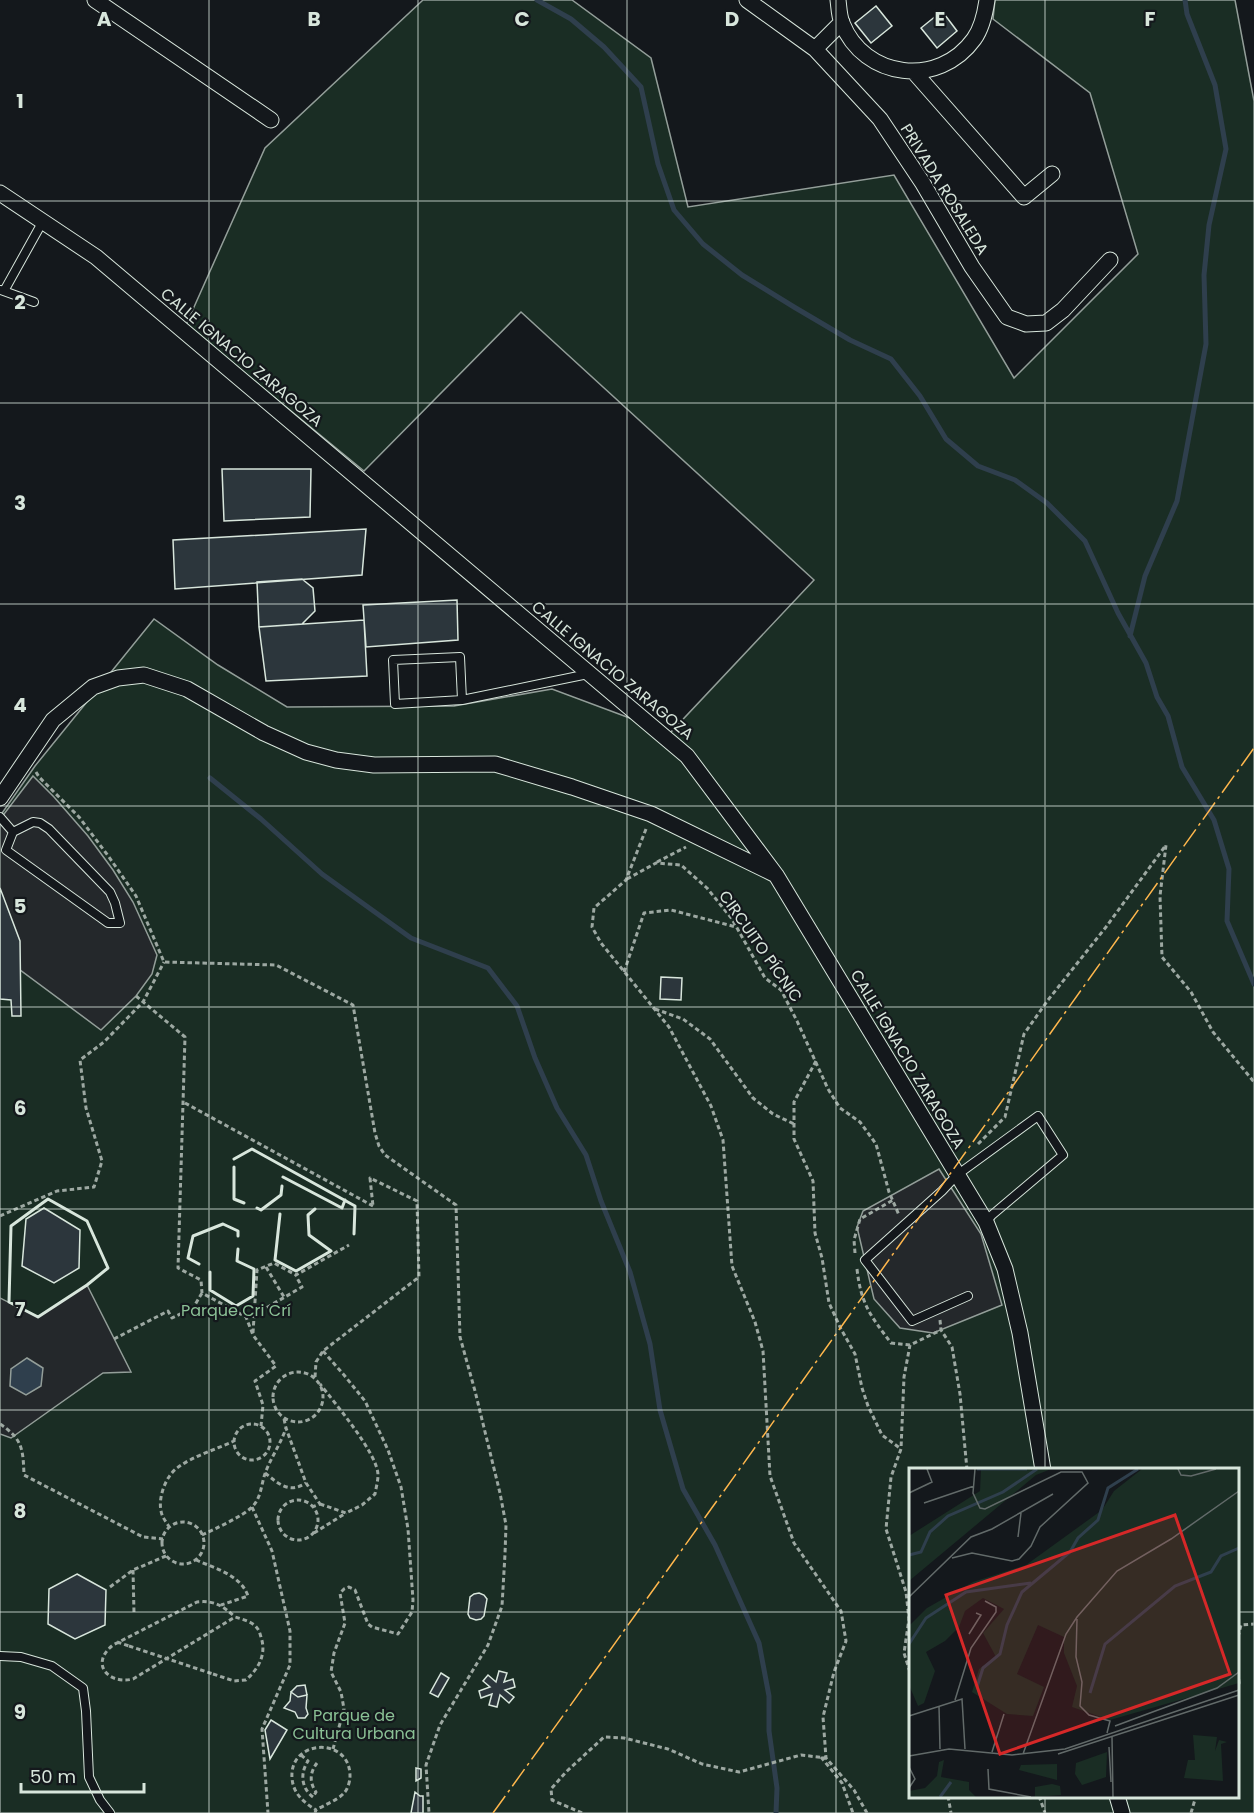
<svg xmlns="http://www.w3.org/2000/svg" width="1254" height="1813" font-family="Poppins,sans-serif">
<style>
.green{fill:#1a2d24;stroke:#939e99;stroke-width:1.5;fill-rule:evenodd}
.parking{fill:#24282b;stroke:#939e99;stroke-width:1.5}
.water{fill:#2f3f4d;stroke:#939e99;stroke-width:1.5}
.lines{fill:none;stroke-linecap:round;stroke-linejoin:round}
.stream{stroke:#2f3f4d;stroke-width:5}
.building{fill:#2c363c;stroke:#d8e6dc;stroke-width:1.5}
.lane-casing{stroke:#d8e6dc;stroke-width:10}
.street-casing{stroke:#d8e6dc;stroke-width:17}
.path{stroke:#9da8a2;stroke-width:3;stroke-dasharray:4.5 3;stroke-linecap:butt}
.lane{stroke:#14181c;stroke-width:8}
.street{stroke:#14181c;stroke-width:15}
.path-bridge{stroke:#9da8a2;stroke-width:3;stroke-dasharray:4.5 3;stroke-linecap:butt}
.wall{stroke:#d8e6dc;stroke-width:3}
.power{stroke:#ffb74d;stroke-width:1.5;stroke-dasharray:21 4.5 3 4.5;stroke-linecap:butt}
.grid{fill:none;stroke:#d8e6dc;stroke-width:1.5;stroke-opacity:0.55}
.labels{text-anchor:middle;stroke-width:4.5;stroke-linejoin:round;paint-order:stroke}
.street-label{font-size:16px;fill:#d8e6dc;stroke:#14181c}
.park-label{font-size:16px;fill:#8ac095;stroke:#14181c}
.inset-river{fill:none;stroke:#2f3f4d;stroke-width:3}
.inset-road{fill:none;stroke:#626a69;stroke-width:1.5}
.view{fill:#d62828;fill-opacity:0.15;stroke:#d62828;stroke-width:3}
.inset-edge{fill:none;stroke:#d8e6dc;stroke-width:3}
.grid-label{font-size:20px;text-anchor:middle;font-weight:bold;fill:#d8e6dc;stroke:#14181c;stroke-width:4.5;stroke-linejoin:round;paint-order:stroke}
</style>
<rect width="100%" height="100%" fill="#14181c"/>
<!-- green -->
<path class="green" d="M 423,0 L 572,0 L 651,58 L 688,207 L 894,175 L 1014,378 L 1138,254 L 1090,93 L 993,19 L 995,0 L 1235,0 L 1254,101 L 1254,1813 L 0,1813 L 0,816 L 35,766 L 154,619 L 218,665 L 287,707 L 454,706 L 552,689 L 670,733 L 814,580 L 521,312 L 364,471 L 186,325 L 265,148 ZM 910,1470 L 1238,1470 L 1238,1796 L 910,1796 Z"/>
<!-- parking -->
<path class="parking" d="M 33,776 L 54,797 L 88,836 L 113,870 L 133,902 L 157,955 L 152,974 L 136,996 L 101,1030 L 0,955 L 0,825 L 4,814 Z
M 939,1169 L 981,1234 L 1002,1305 L 933,1333 L 900,1328 L 874,1299 L 857,1227 L 863,1211 Z
M 87,1285 L 131,1372 L 103,1373 L 11,1438 L 0,1434 L 0,1298 L 38,1317 Z"/>
<!-- water -->
<path class="water" d="M 27,1358 L 43,1368 L 41,1386 L 26,1395 L 10,1386 L 11,1369 Z"/>
<g class="lines">
<!-- stream -->
<path class="stream" d="M 537,0 L 571,19 L 604,47 L 641,87 L 658,164 L 674,210 L 703,244 L 742,275 L 794,307 L 850,340 L 891,359 L 920,396 L 946,439 L 978,466 L 1015,480 L 1047,503 L 1085,541 L 1118,613 L 1146,663 L 1157,697 L 1168,716 L 1182,767 L 1214,820 L 1229,869 L 1227,921 L 1254,984
M 1130,636 L 1145,576 L 1177,501 L 1206,344 L 1204,275 L 1209,225 L 1226,149 L 1215,85 L 1187,14 L 1185,0
M 210,778 L 261,819 L 322,874 L 411,938 L 488,968 L 517,1006 L 535,1058 L 557,1108 L 586,1155 L 601,1201 L 630,1272 L 650,1344 L 660,1410 L 683,1489 L 715,1545 L 759,1643 L 769,1696 L 769,1731 L 777,1788 L 776,1813"/>
</g>
<!-- building -->
<path class="building" d="M 876,6 L 892,26 L 871,43 L 855,23 Z
M 942,11 L 957,31 L 937,48 L 921,28 Z
M 222,469 L 311,469 L 310,517 L 224,521 Z
M 366,529 L 362,575 L 175,589 L 173,540 Z
M 302,579 L 313,588 L 315,611 L 302,624 L 259,627 L 257,582 Z
M 457,600 L 458,640 L 366,647 L 363,605 Z
M 364,620 L 367,676 L 266,681 L 259,627 Z
M 0,888 L 20,941 L 21,1016 L 12,1016 L 11,1000 L 0,999 Z
M 661,977 L 682,978 L 681,1000 L 660,999 Z
M 44,1208 L 80,1230 L 79,1268 L 54,1283 L 22,1266 L 26,1219 Z
M 77,1574 L 106,1590 L 105,1625 L 75,1639 L 48,1624 L 49,1589 Z
M 479,1593 L 484,1595 L 487,1599 L 484,1616 L 481,1619 L 476,1620 L 470,1618 L 468,1614 L 470,1597 L 474,1594 Z
M 499,1671 L 507,1673 L 504,1682 L 513,1679 L 515,1687 L 505,1690 L 514,1697 L 509,1703 L 500,1695 L 497,1707 L 489,1705 L 492,1694 L 481,1698 L 479,1691 L 490,1687 L 483,1681 L 488,1675 L 496,1682 Z
M 441,1673 L 449,1678 L 438,1697 L 430,1693 Z
M 305,1685 L 307,1695 L 298,1697 L 291,1692 L 297,1686 Z
M 291,1692 L 298,1697 L 307,1695 L 306,1708 L 308,1714 L 305,1718 L 298,1718 L 295,1712 L 284,1708 L 290,1701 Z
M 271,1720 L 287,1730 L 270,1759 L 265,1730 Z
M 416,1768 L 421,1769 L 421,1778 L 416,1781 Z
M 415,1792 L 420,1796 L 423,1796 L 423,1813 L 411,1813 Z"/>
<g class="lines">
<!-- lane casing -->
<g class="lane-casing">
<path id="lane" d="M 1,290 L 34,302
M 4,291 L 43,221
M 462,700 L 460,657 L 393,660 L 395,704 L 462,700 L 588,674
M 0,817 L 13,832
M 33,822 L 40,823 L 49,829 L 110,892 L 115,903 L 120,923 L 108,923 L 6,850 L 13,832 Z
M 968,1296 L 912,1321 L 865,1260 L 942,1191 L 957,1175 L 1038,1116 L 1063,1155 L 992,1215 L 986,1222
M 0,1656 L 21,1657 L 52,1666 L 83,1688 L 86,1711 L 89,1777 L 100,1800 L 110,1813"/>
</g>
<!-- street casing -->
<g class="street-casing">
<path id="street" d="M 95,0 L 271,120
M 747,0 L 815,49 L 880,119 L 922,182 L 972,267 L 1007,317 L 1026,324 L 1046,323 L 1063,310 L 1110,260
M 838,0 C 839,7 839,16 842,23 C 864,79 939,88 974,39 C 982,28 985,14 987,0
M 815,49 L 842,22
M 914,72 L 1024,197 L 1052,174
M 0,193 L 96,257 L 687,756 L 776,875 L 986,1222 L 1005,1269 L 1020,1333 L 1043,1470
M 0,798 L 53,720 L 93,687 L 118,678 L 144,675 L 187,689 L 264,733 L 306,752 L 336,760 L 374,765 L 495,764 L 572,787 L 651,814 L 774,874
M 1117,1796 L 1122,1813"/>
</g>
<!-- path -->
<path class="path" d="M 36,772 L 39,777 L 79,817 L 109,857 L 136,896 L 164,962 L 276,965 L 353,1005 L 375,1133 L 379,1146 L 385,1155 L 456,1205 L 460,1337 L 475,1391 L 500,1493 L 506,1525 L 505,1554 L 502,1606 L 488,1645 L 440,1725 L 426,1765 L 429,1813
M 646,829 L 626,880 L 594,908 L 592,927 L 601,943 L 669,1027 L 711,1106 L 723,1140 L 732,1266 L 755,1322 L 763,1351 L 770,1476 L 794,1543 L 841,1611 L 846,1641 L 834,1672 L 823,1717 L 826,1758 L 854,1790 L 867,1813
M 657,862 L 686,847
M 627,879 L 656,863 L 681,865 L 707,888 L 732,919 L 765,978 L 781,990 L 797,1021 L 828,1089 L 840,1108 L 860,1122 L 876,1144 L 889,1192 L 899,1215
M 624,972 L 644,913 L 671,910 L 736,927
M 136,996 L 185,1037 L 178,1268 L 201,1280 L 202,1293 L 246,1317 L 253,1335 L 276,1366 L 255,1381 L 263,1405 L 261,1426
M 655,1009 L 683,1019 L 710,1039 L 753,1098 L 773,1114 L 794,1124
M 816,1061 L 794,1102 L 794,1139 L 813,1181 L 815,1233 L 822,1258 L 829,1303 L 841,1329 L 855,1354 L 862,1388 L 868,1406 L 882,1435 L 901,1449
M 185,1103 L 373,1206
M 978,1144 L 1005,1117 L 1024,1034 L 1048,1000 L 1106,927 L 1166,845 L 1160,896 L 1162,957 L 1191,992 L 1213,1032 L 1254,1082
M 0,1216 L 57,1191 L 94,1187 L 102,1161 L 86,1108 L 80,1060 L 104,1042 L 143,1002 L 164,962
M 855,1253 L 854,1240 L 860,1219 L 893,1200
M 266,1267 L 284,1297
M 857,1269 C 861,1304 870,1315 891,1343 L 910,1345
M 254,1315 L 302,1287 L 296,1276
M 940,1320 L 941,1330 L 952,1347 L 960,1394 L 967,1470
M 253,1333 L 257,1270 L 274,1263 L 296,1275 L 349,1245
M 114,1339 L 168,1311 L 172,1318 L 193,1308 L 202,1293
M 323,1351 L 344,1375 L 365,1401 L 388,1450 L 401,1487 L 408,1529 L 413,1600 L 412,1612 L 398,1634 L 372,1627 L 368,1624 L 355,1590 L 349,1587 L 344,1589 L 340,1593 L 345,1623 L 334,1653 L 331,1672 L 341,1692 L 344,1709 L 333,1749
M273 1397a25 25 0 1 1 50 0a25 25 0 1 1-50 0Z
M 315,1377 L 316,1362 L 323,1351 L 419,1277 L 417,1201 L 370,1178 L 373,1206
M 284,1419 L 286,1428 L 306,1483 L 320,1504 L 312,1507
M234 1442a18 18 0 1 1 36 0a18 18 0 1 1-36 0Z
M 0,1424 C 23,1439 23,1450 24,1475 L 143,1537 L 163,1539
M 265,1473 C 279,1484 289,1494 306,1483
M278 1520a20 20 0 1 1 40 0a20 20 0 1 1-40 0Z
M 320,1504 L 346,1513 L 362,1505 L 375,1494 C 376,1488 378,1481 378,1475 C 378,1454 334,1402 320,1384
M 252,1507 L 272,1551 L 290,1631 L 290,1665 L 262,1729 L 268,1813
M162 1543a21 21 0 1 1 42 0a21 21 0 1 1-42 0Z
M 170,1528 C 166,1522 162,1517 161,1511 C 158,1497 166,1476 177,1468 C 193,1456 217,1449 234,1441
M 314,1533 L 346,1513
M 202,1535 C 215,1529 243,1516 252,1507 C 262,1497 261,1483 266,1471 C 272,1456 281,1443 286,1428
M 196,1560 C 214,1568 241,1575 248,1596 L 221,1605
M 133,1570 L 134,1613
M 110,1587 L 133,1570 L 166,1556
M 1238,1637 L 1241,1625 L 1254,1624
M 117,1642 L 129,1646
M 910,1672 L 904,1653 L 909,1619 L 906,1592 L 886,1529 L 891,1477 L 901,1449 L 904,1377 L 910,1345 L 941,1330
M 1238,1672 L 1239,1683 L 1238,1687
M 213,1674 L 234,1681 L 246,1680 C 258,1669 267,1655 261,1637 C 260,1634 259,1630 257,1628 C 253,1622 242,1619 235,1617 L 133,1679 C 109,1685 89,1664 113,1645 L 197,1602 C 214,1600 223,1606 235,1617
M 301,1755 L 308,1761 C 300,1773 301,1788 313,1797 L 316,1792 C 309,1782 310,1772 317,1763
M 821,1757 L 842,1783 L 853,1813
M 948,1796 L 951,1813
M 1039,1796 L 1045,1813
M 315,1813 L 316,1810 C 324,1805 338,1800 344,1793 C 348,1789 350,1781 350,1776 C 350,1736 289,1739 292,1778 C 293,1793 303,1802 316,1810
M 582,1813 L 552,1800 L 551,1789 L 566,1772 L 604,1737 L 624,1738 L 668,1749 L 702,1764 L 739,1772 L 801,1755 L 826,1758
M 1191,1813 L 1196,1796"/>
<!-- lane -->
<use href="#lane" class="lane"/>
<!-- street -->
<use href="#street" class="street"/>
<!-- path-bridge -->
<path class="path-bridge" d="M 129,1646 L 213,1674"/>
<!-- wall -->
<path class="wall" d="M 234,1159 L 252,1149 L 355,1206 L 354,1234
M 234,1167 L 234,1199 L 244,1203
M 283,1177 L 342,1208 L 345,1200
M 48,1199 L 87,1221 L 108,1268 L 87,1285 L 38,1317 L 9,1302 L 11,1226 Z
M 257,1208 L 261,1210 L 281,1195 L 282,1186
M 280,1214 L 275,1260 L 296,1271 L 331,1251 L 309,1235 L 308,1215 L 315,1209
M 199,1264 L 188,1258 L 193,1236 L 223,1224 L 238,1231 L 238,1236
M 210,1272 L 210,1290 L 236,1306 L 253,1296 L 254,1269 L 237,1261 L 238,1249"/>
<!-- power -->
<path class="power" d="M 493,1813 C 748,1459 1000,1103 1254,748"/>
</g>
<!-- grid -->
<path class="grid" d="M 209,0 L 209,1813M 418,0 L 418,1813M 627,0 L 627,1813M 836,0 L 836,1813M 1045,0 L 1045,1470M 0,201 L 1254,201M 0,403 L 1254,403M 0,604 L 1254,604M 0,806 L 1254,806M 0,1007 L 1254,1007M 0,1209 L 1254,1209M 0,1410 L 1254,1410M 0,1612 L 910,1612M 1238,1612 L 1254,1612M 1045,1796 L 1045,1813"/>
<g class="labels">
<!-- street labels -->
<g class="street-label">
<text transform="translate(945 189) rotate(58)" y="6">PRIVADA ROSALEDA</text>
<text transform="translate(242 357) rotate(40)" y="6">CALLE IGNACIO ZARAGOZA</text>
<text transform="translate(613 670) rotate(40)" y="6">CALLE IGNACIO ZARAGOZA</text>
<text transform="translate(761 946) rotate(55)" y="6">CIRCUITO PÍCNIC</text>
<text transform="translate(908 1059) rotate(59)" y="6">CALLE IGNACIO ZARAGOZA</text>
</g>
<!-- park labels -->
<g class="park-label">
<text x="236" y="1316">Parque Cri Crí</text>
<text x="354" y="1721">Parque de<tspan x="354" dy="18">Cultura Urbana</tspan></text>
</g>
</g>
<!-- overview -->
<g transform="translate(909 1468)">
<rect width="330" height="330" fill="#14181c"/>
<path d="M 72,1 L 142,1 L 127,7 L 0,113 L 0,68 L 71,23 ZM 233,1 L 330,1 L 330,215 L 201,252 L 163,239 L 168,218 L 155,185 L 155,169 L 129,157 L 108,206 L 135,219 L 124,248 L 98,246 L 63,224 L 70,201 L 87,189 L 74,165 L 95,141 L 74,130 L 56,143 L 50,159 L 36,173 L 17,184 L 26,203 L 15,235 L 9,238 L 0,217 L 0,158 L 18,140 L 64,114 L 117,97 L 193,42 L 205,23 ZM 284,267 L 308,269 L 306,283 L 310,272 L 318,274 L 312,276 L 314,313 L 275,310 L 279,292 L 286,292 ZM 198,284 L 197,309 L 173,317 L 166,306 L 167,295 ZM 35,292 L 32,309 L 60,314 L 60,322 L 67,329 L 0,329 L 0,323 L 16,320 L 28,308 L 30,294 ZM 148,296 L 148,312 L 110,302 L 112,297 ZM 143,316 L 151,318 L 152,327 L 126,329 L 126,319 Z" fill="#1a2d24"/>
<path class="inset-river" d="M 68,1 L 118,1M 0,87 L 12,84 L 21,64 L 39,48 L 94,24 L 128,1M 0,176 L 17,150 L 57,124 L 122,115M 68,219 L 74,200 L 91,186 L 98,157 L 113,124 L 161,84 L 169,70 L 189,52 L 199,20 L 229,1M 181,225 L 196,176 L 266,118 L 302,104 L 312,88 L 330,80M 31,329 L 42,314"/>
<path class="inset-road" d="M 269,1 L 272,7 L 282,8 L 307,1M 0,25 L 23,14 L 18,1M 15,35 L 65,18M 109,69 L 112,45M 43,90 L 63,85 L 103,93 L 110,91 L 122,78 L 131,59 L 179,15 L 173,4 L 152,4 L 76,41 L 71,40 L 64,25 L 66,1M 0,129 L 62,69 L 83,61 L 144,26M 168,151 L 167,189 L 173,214 L 171,238 L 180,247 L 201,253 L 198,265M 60,166 L 72,147 L 67,145M 46,232 L 62,180 L 87,144 L 87,139 L 76,133M 30,238 L 31,281M 0,248 L 53,231 L 56,281M 206,258 L 308,220 L 330,204M 203,269 L 204,329M 200,279 L 202,314M 83,284 L 95,246M 114,286 L 157,166 L 168,149 L 208,103 L 262,71 L 330,23M 149,286 L 330,227M 0,288 L 40,281 L 103,287 L 156,281 L 330,222M 0,299 L 6,311 L 0,320M 79,301 L 80,321 L 122,329"/>
<path class="view" d="M 266,47 L 321,206 L 91,286 L 37,127 Z"/>
<rect width="330" height="330" class="inset-edge"/>
</g>
<g class="grid-label">
<text x="104" y="26">A</text>
<text x="314" y="26">B</text>
<text x="522" y="26">C</text>
<text x="732" y="26">D</text>
<text x="940" y="26">E</text>
<text x="1150" y="26">F</text>
<text x="20" y="108">1</text>
<text x="20" y="309">2</text>
<text x="20" y="510">3</text>
<text x="20" y="712">4</text>
<text x="20" y="913">5</text>
<text x="20" y="1115">6</text>
<text x="20" y="1316">7</text>
<text x="20" y="1518">8</text>
<text x="20" y="1719">9</text>
</g>
<!-- scale -->
<path d="M21 1783v9h123v-9" fill="none" stroke="#d8e6dc" stroke-width="3"/>
<text x="30" y="1783" font-size="18" fill="#d8e6dc" stroke="#14181c" stroke-width="4.5" paint-order="stroke">50 m</text>
</svg>
